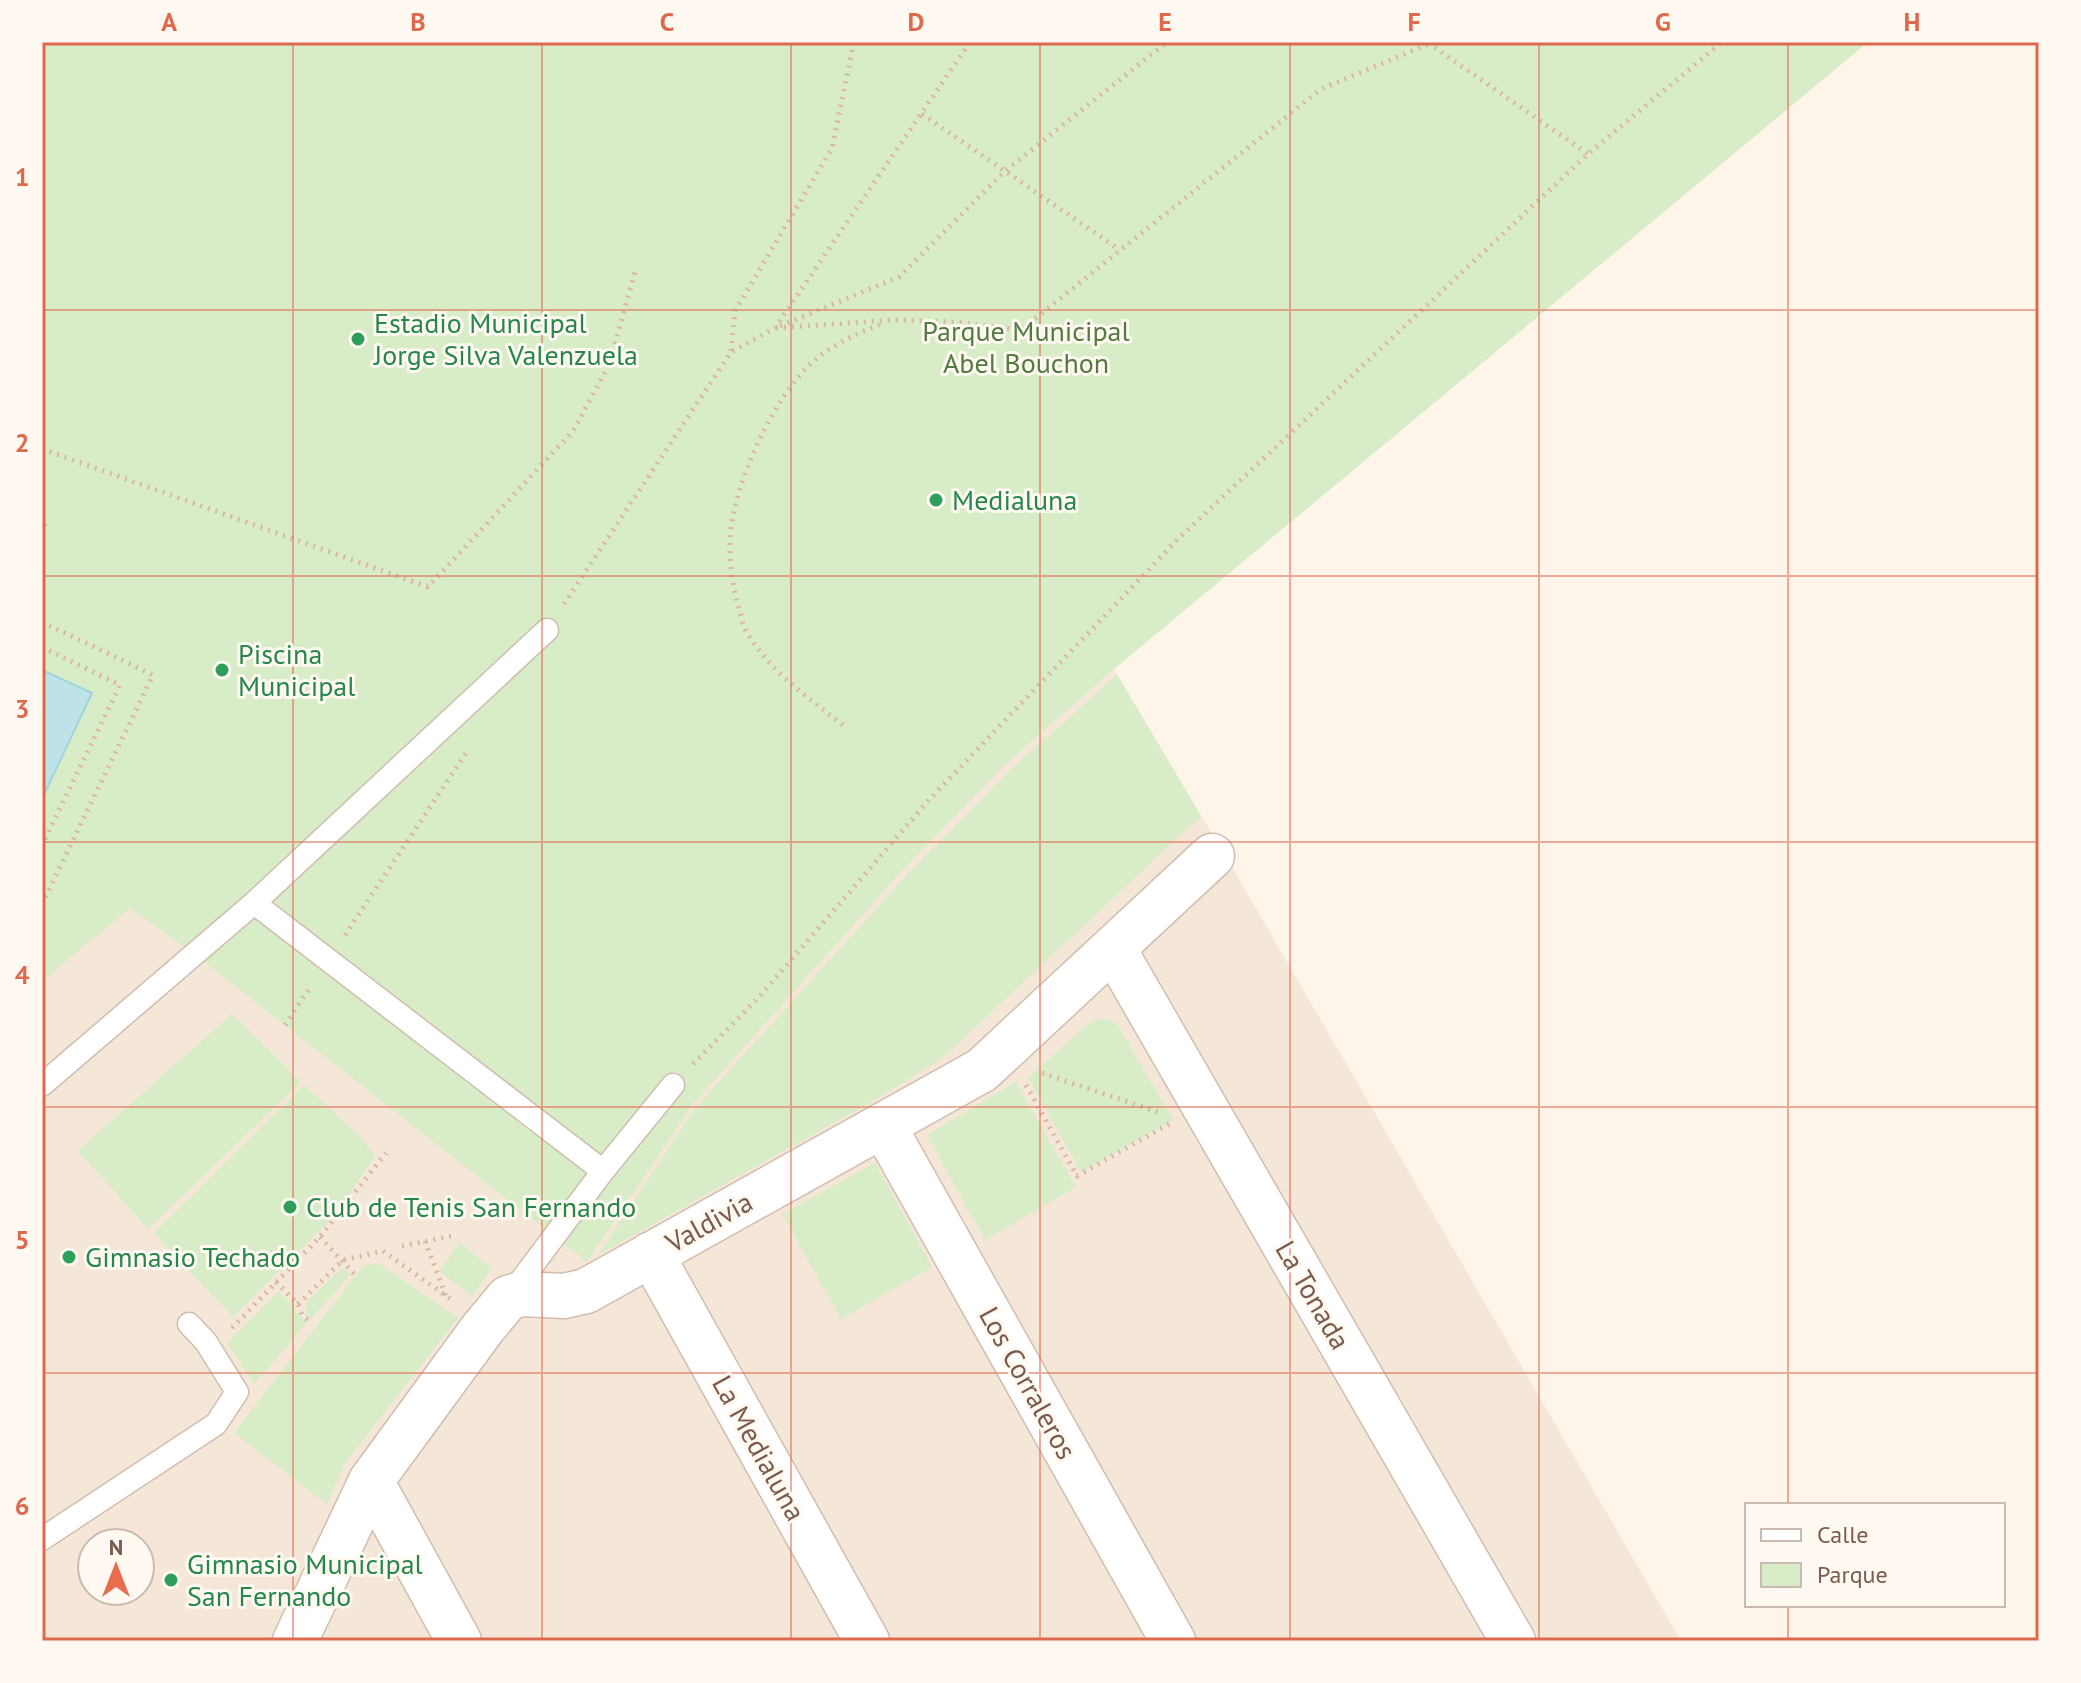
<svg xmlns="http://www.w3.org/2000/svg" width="2081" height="1683" font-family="'PT Sans',sans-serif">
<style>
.residential{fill:#f5e7d8;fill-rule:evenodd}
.green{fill:#d7ecc7}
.water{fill:#bde3e8;stroke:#a3d3da;stroke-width:2}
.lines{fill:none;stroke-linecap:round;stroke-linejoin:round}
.service-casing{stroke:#d1bdae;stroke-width:25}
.minor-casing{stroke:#d1bdae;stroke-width:47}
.path{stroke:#d9b7a3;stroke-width:5;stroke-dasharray:2 6;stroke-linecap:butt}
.service{stroke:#fff;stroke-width:22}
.minor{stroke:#fff;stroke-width:44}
.grid{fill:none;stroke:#de6a4e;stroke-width:2;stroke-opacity:0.55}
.leisure-dot{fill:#2e9e5b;stroke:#fff9f1;stroke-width:3}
.labels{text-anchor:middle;stroke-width:6;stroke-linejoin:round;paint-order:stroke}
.leisure-label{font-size:28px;fill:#27864d;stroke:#fff9f1;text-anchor:start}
.park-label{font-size:28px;fill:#527a41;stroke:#fff9f1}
.street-label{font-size:28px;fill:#7a5b4c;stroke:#fff9f1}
.neatline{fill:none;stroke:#de6a4e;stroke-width:3}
.grid-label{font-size:26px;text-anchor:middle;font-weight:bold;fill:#de6a4e}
</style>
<rect width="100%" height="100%" fill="#fdf5ea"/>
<!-- residential -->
<path class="residential" d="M 42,42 L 1868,42 L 1114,669 L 1239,879 L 1681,1641 L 42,1641 ZM 92,1543 L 140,1543 L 140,1591 L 92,1591 Z"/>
<!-- green -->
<path class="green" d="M 42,42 L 1868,42 L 1114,669 L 1005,764 L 900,873 L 693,1104 L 587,1262 L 194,954 L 130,908 L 42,981 Z
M 1117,675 L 1201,816 L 941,1059 L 871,1102 L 598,1255 L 697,1106 L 907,875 L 1010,770 Z
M 232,1014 L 301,1082 L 148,1229 L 78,1151 Z
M 1103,1018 L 1112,1021 L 1119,1027 L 1173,1120 L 1081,1172 L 1028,1078 L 1091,1022 Z
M 1016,1082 L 1076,1187 L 985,1240 L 927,1135 Z
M 304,1085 L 358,1134 L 375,1156 L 336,1214 L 233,1317 L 154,1233 Z
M 875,1163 L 932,1267 L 841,1319 L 782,1214 Z
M 460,1243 L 492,1268 L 472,1296 L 439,1271 Z
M 378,1263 L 458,1318 L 345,1463 L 327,1504 L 234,1433 L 363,1266 Z
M 342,1268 L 350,1275 L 310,1320 L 306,1317 L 307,1301 Z
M 278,1292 L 296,1307 L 295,1310 L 307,1323 L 254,1384 L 227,1343 Z"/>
<!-- water -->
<path class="water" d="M 42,670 L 92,693 L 42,799 Z"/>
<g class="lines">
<!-- service casing -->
<g class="service-casing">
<path id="service" d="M 254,903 L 547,630
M 42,1085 L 254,903 L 603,1171
M 511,1294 L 603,1171 L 673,1085
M 42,1539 L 216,1424 L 237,1392 L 206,1342 L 189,1324"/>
</g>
<!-- minor casing -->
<g class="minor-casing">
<path id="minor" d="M 1113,948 L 1513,1641
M 883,1125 L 1173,1641
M 651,1254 L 867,1641
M 371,1481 L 459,1641
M 295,1641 L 371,1481 L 483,1328 L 508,1298 L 521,1294 L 564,1296 L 586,1291 L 982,1070 L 1212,856"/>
</g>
<!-- path -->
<path class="path" d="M 1428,43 L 1588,154
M 922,114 L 1120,250
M 780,326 L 899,277 L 1005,171 L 1167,42
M 776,328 L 893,320 L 956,322 L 1021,330 L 1321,89 L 1433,42
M 731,351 L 735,311 L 832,148 L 854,42
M 42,449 L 428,587 L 573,431 L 609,365 L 635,272
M 42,516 L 45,523 L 42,536
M 564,604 L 731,352 L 775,328 L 970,42
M 42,622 L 153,675 L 42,904
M 42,647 L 120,685 L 42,845
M 843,725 C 807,697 772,673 747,633 C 742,625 741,614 738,605 C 732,584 729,560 730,538 C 733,485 774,395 815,360 C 836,342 859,333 884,323
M 345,935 L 468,750
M 285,1025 L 311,986
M 693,1064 L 760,996 L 928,801 L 1178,539 L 1588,154 L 1722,42
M 1042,1073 L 1158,1112
M 1026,1085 L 1077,1176 L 1169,1124
M 320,1237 L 355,1275
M 425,1241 L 446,1296
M 402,1246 L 452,1236
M 276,1282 L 298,1304 L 302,1315 L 311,1323
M 298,1304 L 343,1260 L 383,1251 L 452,1300
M 232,1328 L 320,1237 L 386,1153"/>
<!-- service -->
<use href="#service" class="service"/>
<!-- minor -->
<use href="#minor" class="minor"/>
</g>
<!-- grid -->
<path class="grid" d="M 293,42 L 293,1641M 542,42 L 542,1641M 791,42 L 791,1641M 1040,42 L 1040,1641M 1290,42 L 1290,1641M 1539,42 L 1539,1641M 1788,42 L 1788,1505M 42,310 L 2039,310M 42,576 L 2039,576M 42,842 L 2039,842M 42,1107 L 2039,1107M 42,1373 L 2039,1373M 1788,1605 L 1788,1641"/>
<!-- markers -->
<g class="leisure-dot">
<circle cx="358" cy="339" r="8"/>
<circle cx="936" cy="500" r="8"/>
<circle cx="222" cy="670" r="8"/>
<circle cx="290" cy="1207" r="8"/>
<circle cx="69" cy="1257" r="8"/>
<circle cx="171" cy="1580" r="8"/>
</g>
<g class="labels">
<!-- leisure labels -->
<g class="leisure-label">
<text x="374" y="333">Estadio Municipal<tspan x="374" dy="32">Jorge Silva Valenzuela</tspan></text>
<text x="952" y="510">Medialuna</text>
<text x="238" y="664">Piscina<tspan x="238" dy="32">Municipal</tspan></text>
<text x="306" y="1217">Club de Tenis San Fernando</text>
<text x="85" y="1267">Gimnasio Techado</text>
<text x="187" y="1574">Gimnasio Municipal<tspan x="187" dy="32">San Fernando</tspan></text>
</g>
<!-- park labels -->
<g class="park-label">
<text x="1026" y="341">Parque Municipal<tspan x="1026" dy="32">Abel Bouchon</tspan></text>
</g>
<!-- street labels -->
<g class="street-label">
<text transform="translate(709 1222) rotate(-29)" y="10">Valdivia</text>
<text transform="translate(1313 1295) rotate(60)" y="10">La Tonada</text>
<text transform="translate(1028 1383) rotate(61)" y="10">Los Corraleros</text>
<text transform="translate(759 1448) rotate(61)" y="10">La Medialuna</text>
</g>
</g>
<!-- border -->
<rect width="2081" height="1683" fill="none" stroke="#fff9f1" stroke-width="88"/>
<!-- legend -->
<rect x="1745" y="1503" width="260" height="104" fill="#fff9f1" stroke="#cabaaf" stroke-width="2"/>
<rect x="1761" y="1529" width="40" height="12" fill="#ffffff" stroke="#cabaaf" stroke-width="2"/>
<text x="1817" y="1543" font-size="24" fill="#7a5b4c">Calle</text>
<rect x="1761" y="1563" width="40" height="24" fill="#d7ecc7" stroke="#cabaaf" stroke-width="2"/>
<text x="1817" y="1583" font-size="24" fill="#7a5b4c">Parque</text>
<!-- north arrow -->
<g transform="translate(116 1567)"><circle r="38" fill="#fff9f1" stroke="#cabaaf" stroke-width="2"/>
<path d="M0-6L14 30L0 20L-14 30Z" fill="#e96c4e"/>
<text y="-12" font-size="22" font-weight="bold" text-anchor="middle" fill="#7a5b4c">N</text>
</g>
<rect x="44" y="44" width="1993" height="1595" class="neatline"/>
<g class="grid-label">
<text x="169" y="31">A</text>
<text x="418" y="31">B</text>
<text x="667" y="31">C</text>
<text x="916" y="31">D</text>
<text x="1165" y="31">E</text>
<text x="1414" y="31">F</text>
<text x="1663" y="31">G</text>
<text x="1912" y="31">H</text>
<text x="22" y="186">1</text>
<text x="22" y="452">2</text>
<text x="22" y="718">3</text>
<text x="22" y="984">4</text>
<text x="22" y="1249">5</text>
<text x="22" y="1515">6</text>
</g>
</svg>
